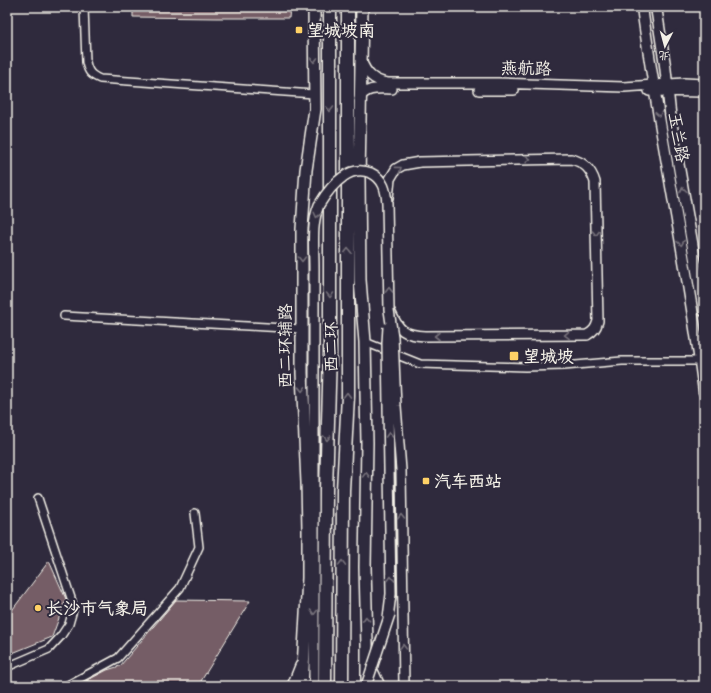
<svg xmlns="http://www.w3.org/2000/svg" width="711" height="693" font-family="Itim,'LXGW WenKai TC',sans-serif">
<style>
.building{fill:#755d66;stroke:#f4f1e8}
.lines{fill:none;stroke-linecap:round;stroke-linejoin:round}
.minor-casing{stroke:#f4f1e8;stroke-width:10}
.tertiary-casing{stroke:#f4f1e8;stroke-width:12}
.secondary-casing{stroke:#f4f1e8;stroke-width:13}
.primary-casing{stroke:#f4f1e8;stroke-width:14}
.trunk-casing{stroke:#f4f1e8;stroke-width:15}
.minor{stroke:#2f2a3d;stroke-width:7}
.tertiary{stroke:#2f2a3d;stroke-width:9}
.secondary{stroke:#2f2a3d;stroke-width:10}
.primary{stroke:#2f2a3d;stroke-width:11}
.trunk{stroke:#2f2a3d;stroke-width:12}
.tertiary-bridge-casing{stroke:#f4f1e8;stroke-width:12;stroke-linecap:butt}
.tertiary-bridge{stroke:#2f2a3d;stroke-width:9}
.oneway{stroke:#747079}
.poi-dot{fill:#ffd166;stroke:#2f2a3d;stroke-width:1.5}
.labels{text-anchor:middle;stroke-width:4;stroke-linejoin:round;paint-order:stroke}
.poi-label{font-size:17px;font-weight:bold;fill:#f4f1e8;stroke:#2f2a3d;text-anchor:start}
.street-label{font-size:17px;fill:#f4f1e8;stroke:#2f2a3d}
</style>
<rect width="100%" height="100%" fill="#2f2a3d"/>
<filter id="ink" filterUnits="userSpaceOnUse"><feTurbulence type="fractalNoise" baseFrequency=".025" numOctaves="2"/><feDisplacementMap in="SourceGraphic" scale="8" xChannelSelector="R" yChannelSelector="G"/><feConvolveMatrix kernelMatrix="1 2 1 2 8 2 1 2 1" color-interpolation-filters="sRGB"/></filter>
<g filter="url(#ink)">
<!-- building -->
<path class="building" d="M 133,7 L 290,7 L 289,18 L 216,18 L 133,17 Z
M 49,561 L 66,599 L 52,637 L 10,654 L 7,652 L 7,617 Z
M 176,600 L 250,601 L 198,686 L 117,686 L 86,681 L 107,670 L 120,666 Z"/>
<g class="lines">
<!-- minor casing -->
<g class="minor-casing">
<path id="minor" d="M 84,7 L 86,62 C 88,72 91,75 100,79 L 314,94
M 64,316 L 302,329
M 365,342 L 420,364 L 525,367 L 564,366 L 622,361 L 704,361
M 7,667 L 49,649 L 61,636 L 69,624 L 73,610 L 72,601 L 38,498
M 7,681 L 10,686
M 66,686 L 118,658 L 180,588 L 199,547 L 195,513"/>
</g>
<!-- tertiary casing -->
<g class="tertiary-casing">
<path id="tertiary" d="M 361,60 C 366,73 373,81 388,83 L 498,83 L 624,87 L 684,83 L 704,84
M 479,90 L 514,90
M 649,91 L 704,92
M 359,99 C 367,86 379,89 392,89
M 388,198 L 390,179 L 396,169 L 403,165 L 420,162 L 571,159 C 584,162 591,169 595,182 L 598,321 C 596,328 594,331 587,335 L 425,336 C 404,335 399,331 390,311
M 314,363 L 314,686"/>
</g>
<!-- secondary casing -->
<g class="secondary-casing">
<path id="secondary" d="M 642,7 C 659,136 688,263 704,392
M 656,7 L 665,65 L 671,121 L 704,311"/>
</g>
<!-- primary casing -->
<g class="primary-casing">
<path id="primary" d="M 362,7 L 359,178 L 360,280 L 365,342 L 367,443 L 365,567 L 367,645 L 367,684
M 370,662 L 372,671 L 379,686
M 293,686 L 301,666
M 302,686 L 308,578 L 308,530 L 307,483 L 302,373 L 302,229 L 306,170 L 315,109 L 314,7"/>
</g>
<!-- trunk casing -->
<g class="trunk-casing">
<path id="trunk" d="M 325,686 L 326,490 L 330,352 L 330,7
M 342,686 L 343,490 L 348,396 L 348,7"/>
</g>
<!-- minor -->
<use href="#minor" class="minor"/>
<!-- tertiary -->
<use href="#tertiary" class="tertiary"/>
<!-- secondary -->
<use href="#secondary" class="secondary"/>
<!-- primary -->
<use href="#primary" class="primary"/>
<!-- trunk -->
<use href="#trunk" class="trunk"/>
<!-- tertiary-bridge casing -->
<g class="tertiary-bridge-casing">
<path id="tertiary-bridge" d="M 388,327 L 387,343 L 391,594 L 388,618
M 314,363 C 314,331 314,300 314,268 C 314,248 311,224 319,205 C 325,195 333,184 343,177 C 351,171 361,169 371,173 C 384,179 386,191 387,203 L 389,310 L 393,337 L 396,406 L 401,470 L 404,686
M 366,686 L 390,614"/>
</g>
<!-- tertiary-bridge -->
<use href="#tertiary-bridge" class="tertiary-bridge"/>
</g>
<!-- one-way arrows -->
<defs><path id="oneway-chevron" d="M-2-3.5L2.5 0L-2 3.5" fill="none" stroke-width="1.6" stroke-linecap="round" stroke-linejoin="round"/></defs>
<g class="oneway">
<use href="#oneway-chevron" transform="translate(314 60) rotate(90)"/>
<use href="#oneway-chevron" transform="translate(330 109) rotate(90)"/>
<use href="#oneway-chevron" transform="translate(659 114) rotate(79)"/>
<use href="#oneway-chevron" transform="translate(528 159) rotate(-1)"/>
<use href="#oneway-chevron" transform="translate(399 169) rotate(-36)"/>
<use href="#oneway-chevron" transform="translate(683 190) rotate(-100)"/>
<use href="#oneway-chevron" transform="translate(317 215) rotate(103)"/>
<use href="#oneway-chevron" transform="translate(596 233) rotate(89)"/>
<use href="#oneway-chevron" transform="translate(681 243) rotate(81)"/>
<use href="#oneway-chevron" transform="translate(348 251) rotate(-90)"/>
<use href="#oneway-chevron" transform="translate(302 259) rotate(90)"/>
<use href="#oneway-chevron" transform="translate(389 290) rotate(-91)"/>
<use href="#oneway-chevron" transform="translate(330 295) rotate(90)"/>
<use href="#oneway-chevron" transform="translate(567 335) rotate(179)"/>
<use href="#oneway-chevron" transform="translate(437 336) rotate(180)"/>
<use href="#oneway-chevron" transform="translate(302 389) rotate(88)"/>
<use href="#oneway-chevron" transform="translate(347 395) rotate(-89)"/>
<use href="#oneway-chevron" transform="translate(389 435) rotate(-91)"/>
<use href="#oneway-chevron" transform="translate(327 438) rotate(92)"/>
<use href="#oneway-chevron" transform="translate(366 475) rotate(-89)"/>
<use href="#oneway-chevron" transform="translate(401 517) rotate(-91)"/>
<use href="#oneway-chevron" transform="translate(342 563) rotate(-89)"/>
<use href="#oneway-chevron" transform="translate(391 579) rotate(-91)"/>
<use href="#oneway-chevron" transform="translate(314 612) rotate(90)"/>
<use href="#oneway-chevron" transform="translate(366 619) rotate(-93)"/>
<use href="#oneway-chevron" transform="translate(403 647) rotate(-91)"/>
</g>
</g>
<!-- markers -->
<g class="poi-dot">
<rect x="295" y="26" width="8" height="8" rx="2"/>
<rect x="509" y="351" width="10" height="10" rx="2"/>
<rect x="422" y="477" width="8" height="8" rx="2"/>
<circle cx="38" cy="608" r="4"/>
</g>
<g class="labels">
<!-- poi labels -->
<g class="poi-label">
<text x="307" y="36">望城坡南</text>
<text x="523" y="362">望城坡</text>
<text x="434" y="487">汽车西站</text>
<text x="46" y="614">长沙市气象局</text>
</g>
<!-- street labels -->
<g class="street-label">
<text transform="translate(526 68) rotate(1)" y="6">燕航路</text>
<text transform="translate(679 137) rotate(80)" y="6">玉兰路</text>
<text transform="translate(285 346) rotate(-90)" y="6">西二环辅路</text>
<text transform="translate(331 347) rotate(-90)" y="6">西二环</text>
</g>
</g>
<!-- margin -->
<rect width="711" height="693" fill="none" stroke="#2f2a3d" stroke-width="24"/>
<rect x="12" y="12" width="687" height="669" fill="none" stroke="#f4f1e8" stroke-width="1.5" filter="url(#ink)"/>
<!-- north arrow -->
<g transform="translate(665 46) rotate(186)" stroke="#2f2a3d" stroke-width="3" paint-order="stroke">
<path d="M0-3L7 15L0 10L-7 15Z" fill="#f4f1e8"/>
<text y="-6" font-size="11" font-weight="bold" text-anchor="middle" fill="#f4f1e8">北</text>
</g>
</svg>
